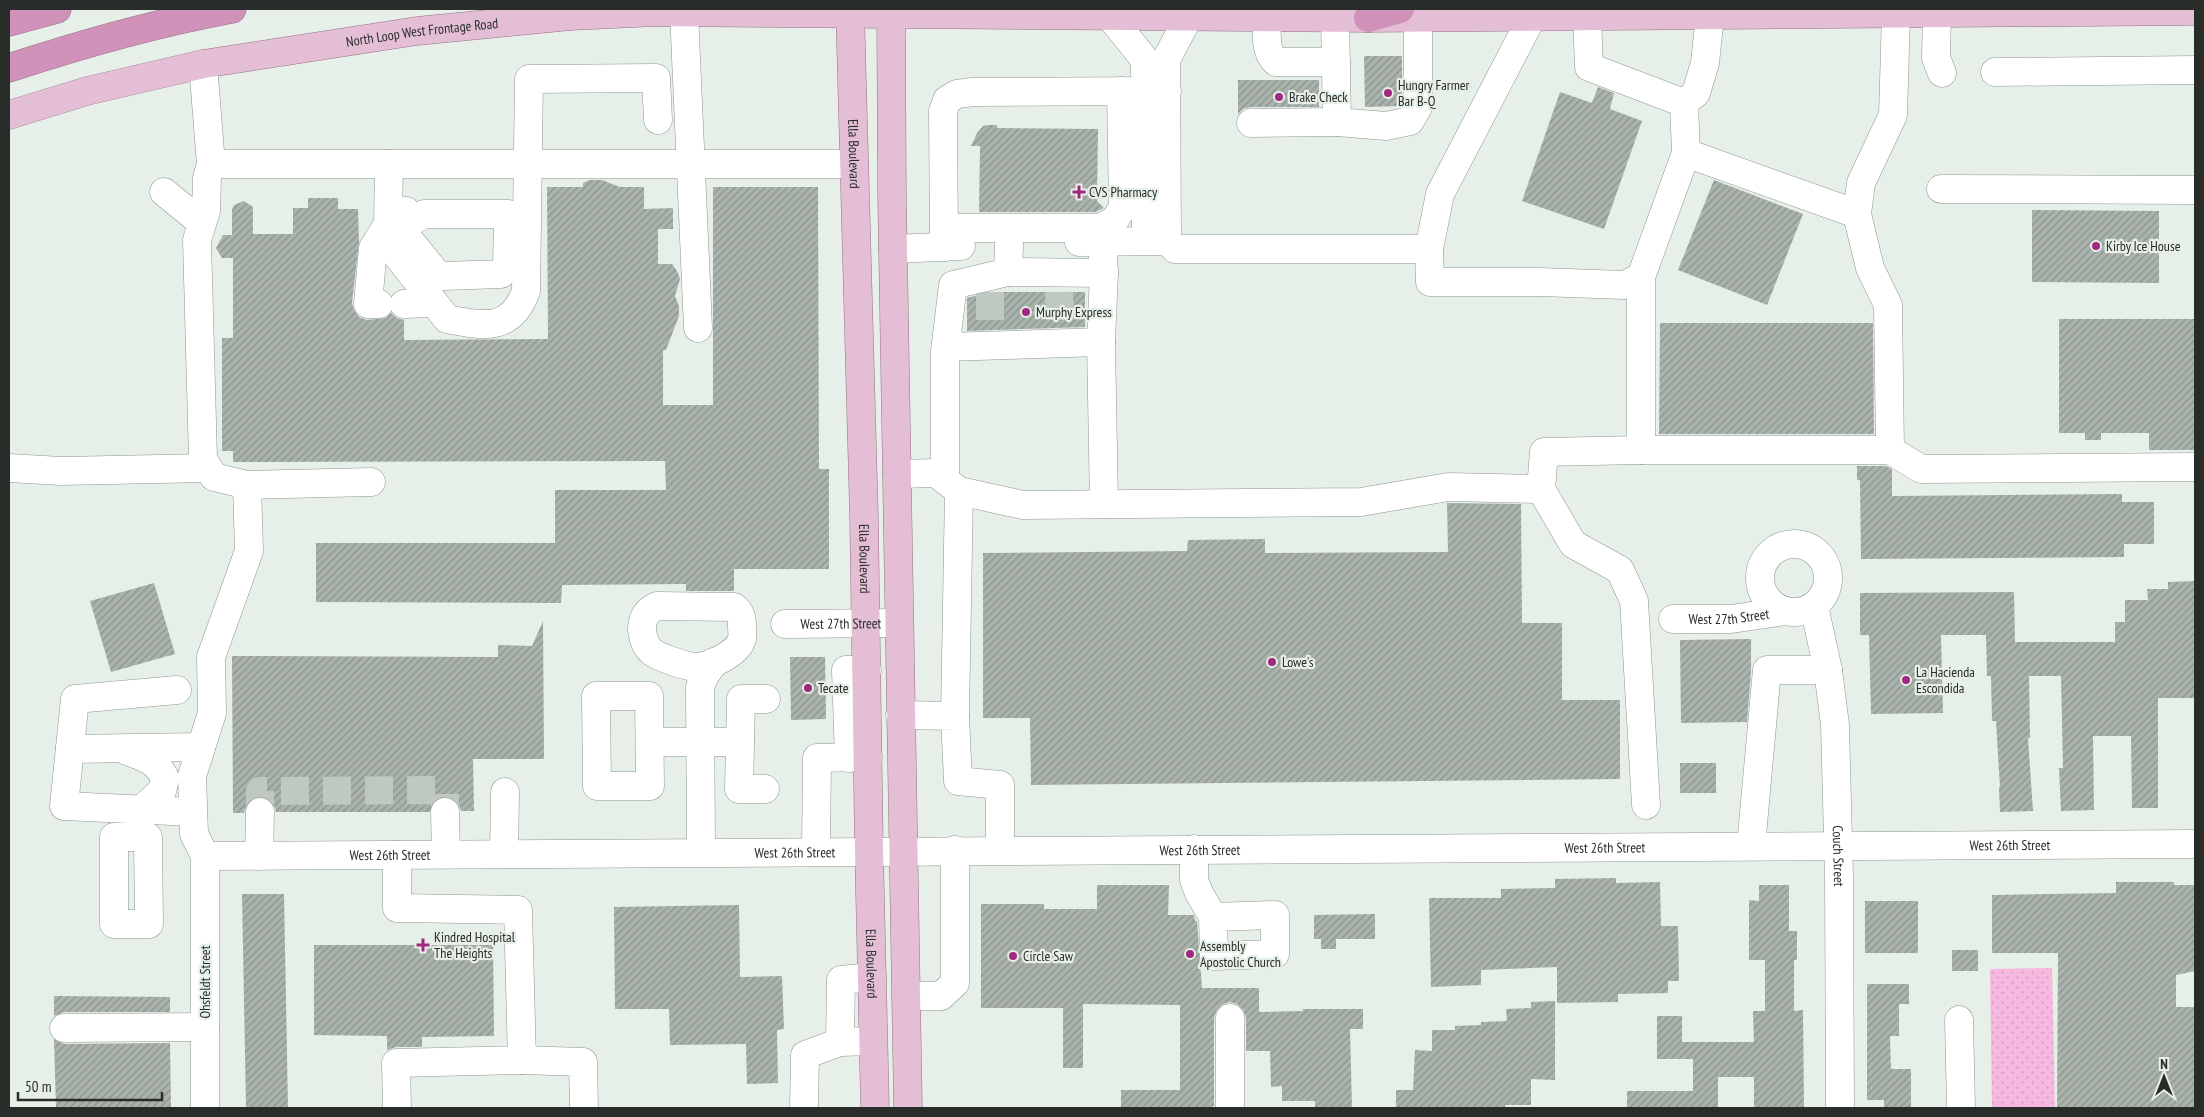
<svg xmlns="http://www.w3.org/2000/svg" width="2204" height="1117" font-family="'PT Sans Narrow',sans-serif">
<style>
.grass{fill:url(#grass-dots)}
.building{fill:url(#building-hatch)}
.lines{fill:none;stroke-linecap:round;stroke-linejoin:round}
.minor-tunnel{stroke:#c0c8c2;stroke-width:28;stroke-dasharray:28 14;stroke-linecap:butt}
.minor-casing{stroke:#8e9690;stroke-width:29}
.major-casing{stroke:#966f87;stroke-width:29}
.highway-casing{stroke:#966f87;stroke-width:29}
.minor{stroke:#fff;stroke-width:28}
.major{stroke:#e3bed5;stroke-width:28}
.highway{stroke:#d192b9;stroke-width:28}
.poi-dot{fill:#a1287f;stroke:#e6efe8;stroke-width:2}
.labels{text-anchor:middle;stroke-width:4.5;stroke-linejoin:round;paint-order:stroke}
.street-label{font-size:14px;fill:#292d2a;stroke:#e6efe8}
.poi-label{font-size:14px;fill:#292d2a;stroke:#e6efe8;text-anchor:start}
</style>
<defs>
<pattern id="grass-dots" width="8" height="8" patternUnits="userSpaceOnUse" patternTransform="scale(1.25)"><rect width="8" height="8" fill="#f6b8de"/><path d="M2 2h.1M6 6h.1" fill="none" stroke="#d39ebf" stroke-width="1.8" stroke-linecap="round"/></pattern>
<pattern id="building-hatch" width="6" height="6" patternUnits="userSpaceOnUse" patternTransform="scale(1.25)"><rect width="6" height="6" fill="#abb3ad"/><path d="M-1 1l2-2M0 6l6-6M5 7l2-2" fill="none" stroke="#8b928d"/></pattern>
</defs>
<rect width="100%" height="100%" fill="#e6efe8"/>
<!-- grass -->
<path class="grass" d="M 2052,968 L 2055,1108 L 1992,1108 L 1990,969 Z"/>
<!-- building -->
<path class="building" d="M 1364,56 L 1402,56 L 1402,103 L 1401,106 L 1365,107 Z
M 1238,80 L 1319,80 L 1319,107 L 1251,107 L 1243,109 L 1238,114 Z
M 1598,87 L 1614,93 L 1610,109 L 1642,121 L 1604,229 L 1522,201 L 1560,92 L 1592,103 Z
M 988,125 L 997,125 L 997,128 L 1098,129 L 1097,201 L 1104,208 L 1096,212 L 979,212 L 980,146 L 971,146 L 977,133 L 983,126 Z
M 589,180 L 602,180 L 620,187 L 644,187 L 644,209 L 673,208 L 673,229 L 658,229 L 658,264 L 672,264 L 677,271 L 680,279 L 675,296 L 679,306 L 679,316 L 666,350 L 663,350 L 663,405 L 713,405 L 713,187 L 818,187 L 819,469 L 829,469 L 829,569 L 734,569 L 734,591 L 686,591 L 686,584 L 562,585 L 561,603 L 316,602 L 316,543 L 555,543 L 555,490 L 666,490 L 665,461 L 233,462 L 233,451 L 222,451 L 222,338 L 233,338 L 233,258 L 222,258 L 216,248 L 223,235 L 232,235 L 232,210 L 234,205 L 244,201 L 253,207 L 253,234 L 293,234 L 293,208 L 308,208 L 308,198 L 338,198 L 338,209 L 358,209 L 359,242 L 352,303 L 354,310 L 359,317 L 367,320 L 386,318 L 391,313 L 397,318 L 404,320 L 404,340 L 548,339 L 547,187 L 583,187 L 583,183 Z
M 1714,180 L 1803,214 L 1767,305 L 1678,270 Z
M 2032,210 L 2159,211 L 2159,283 L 2032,282 Z
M 989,292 L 1085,292 L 1085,327 L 967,331 L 967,298 Z
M 2059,319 L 2195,319 L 2195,450 L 2149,450 L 2149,433 L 2101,433 L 2101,440 L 2085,440 L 2085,433 L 2059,433 Z
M 1660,323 L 1873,323 L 1874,434 L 1659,434 Z
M 1857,466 L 1886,466 L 1892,469 L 1892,496 L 2122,494 L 2122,502 L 2154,502 L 2154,544 L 2124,544 L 2124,557 L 1861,559 L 1860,480 L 1857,480 Z
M 1447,503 L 1521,504 L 1522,623 L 1562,623 L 1562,700 L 1620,700 L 1620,779 L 1031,785 L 1030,718 L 983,718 L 983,553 L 1187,551 L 1188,540 L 1265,539 L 1265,553 L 1448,552 Z
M 2195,581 L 2195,698 L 2158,698 L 2158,808 L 2132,808 L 2131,736 L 2093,736 L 2094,810 L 2061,811 L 2059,768 L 2063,768 L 2061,676 L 2029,676 L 2030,738 L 2028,738 L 2033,811 L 2000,812 L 1999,787 L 2000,787 L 1996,721 L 1992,721 L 1991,676 L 1987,676 L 1986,635 L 1941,635 L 1943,713 L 1871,714 L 1869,635 L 1860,635 L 1860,593 L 2014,592 L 2015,642 L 2115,642 L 2115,622 L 2125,622 L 2125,600 L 2148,600 L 2147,589 L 2168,589 L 2168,582 Z
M 154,583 L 175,654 L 111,672 L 90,601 Z
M 543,621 L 544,759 L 473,759 L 474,811 L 461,811 L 458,803 L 453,799 L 445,796 L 436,799 L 432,804 L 430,812 L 276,812 L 274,805 L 268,799 L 260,796 L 253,798 L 247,804 L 244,813 L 233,813 L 232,656 L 498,657 L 498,645 L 532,646 Z
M 1751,639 L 1751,673 L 1747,722 L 1681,723 L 1680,640 Z
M 790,657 L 825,657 L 826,719 L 791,720 Z
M 1680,763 L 1716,763 L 1716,793 L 1680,793 Z
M 1616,878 L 1616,883 L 1660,882 L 1661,926 L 1678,926 L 1679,981 L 1668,981 L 1668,993 L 1618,994 L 1618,1002 L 1557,1003 L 1557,967 L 1481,970 L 1481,985 L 1431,987 L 1429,898 L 1501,898 L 1501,889 L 1555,888 L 1555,879 Z
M 2116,882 L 2174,882 L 2174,885 L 2195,885 L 2195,971 L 2176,975 L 2176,1007 L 2195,1007 L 2195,1108 L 2057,1108 L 2058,953 L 1992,953 L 1992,895 L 2116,893 Z
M 1097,885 L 1169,885 L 1168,915 L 1194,915 L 1195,921 L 1197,921 L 1202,988 L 1259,988 L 1259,1012 L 1303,1011 L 1303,1009 L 1363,1009 L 1363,1029 L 1350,1029 L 1352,1108 L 1315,1108 L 1315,1101 L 1282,1101 L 1282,1086 L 1271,1087 L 1270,1051 L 1246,1051 L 1246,1018 L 1243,1010 L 1237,1004 L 1230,1002 L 1223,1004 L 1217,1010 L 1214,1018 L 1214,1106 L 1210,1107 L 1210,1108 L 1121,1108 L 1121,1090 L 1180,1090 L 1180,1005 L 1083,1004 L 1083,1068 L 1063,1068 L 1063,1008 L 981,1008 L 981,904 L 1044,904 L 1044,909 L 1097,909 Z
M 1759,885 L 1789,885 L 1789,931 L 1797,931 L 1797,960 L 1794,960 L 1794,1011 L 1803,1010 L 1804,1108 L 1754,1108 L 1754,1077 L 1718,1077 L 1718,1108 L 1627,1108 L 1627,1091 L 1693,1091 L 1693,1059 L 1657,1059 L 1657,1016 L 1682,1016 L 1682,1042 L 1754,1042 L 1753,1011 L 1765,1011 L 1765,960 L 1749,960 L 1749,900 L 1759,901 Z
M 242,894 L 284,894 L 288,1108 L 246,1108 Z
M 1865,901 L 1918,901 L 1918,953 L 1865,953 Z
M 739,905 L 740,977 L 782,976 L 784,1029 L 777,1030 L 778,1083 L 747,1084 L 746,1044 L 670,1045 L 669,1009 L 615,1009 L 614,907 Z
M 1375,914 L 1375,939 L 1336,939 L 1336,949 L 1321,949 L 1321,939 L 1314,939 L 1314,915 Z
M 314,945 L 493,945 L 494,1036 L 422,1037 L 422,1047 L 396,1047 L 387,1050 L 387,1036 L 314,1035 Z
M 1952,950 L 1978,950 L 1978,971 L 1952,971 Z
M 1867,984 L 1909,984 L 1909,1004 L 1899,1004 L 1899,1036 L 1890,1036 L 1891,1069 L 1911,1069 L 1911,1108 L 1884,1108 L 1884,1100 L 1867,1100 Z
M 54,996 L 170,997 L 170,1012 L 64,1012 L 54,1016 Z
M 1555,1001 L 1555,1080 L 1531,1079 L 1531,1105 L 1505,1105 L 1505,1108 L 1396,1108 L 1396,1090 L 1413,1090 L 1415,1050 L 1432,1051 L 1432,1030 L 1455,1030 L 1455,1026 L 1481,1025 L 1481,1022 L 1507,1021 L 1506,1009 L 1531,1008 L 1531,1002 Z
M 54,1039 L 64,1044 L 170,1043 L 171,1108 L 56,1108 Z"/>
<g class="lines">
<!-- minor-tunnel -->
<path class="minor-tunnel" d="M 990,292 L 990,331
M 1059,292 L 1060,331
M 260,812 L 260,791 L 445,790 L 445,812"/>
<!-- minor casing -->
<g class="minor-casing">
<g id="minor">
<path d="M 684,12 L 698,328"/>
<path d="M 1937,13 L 1936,58 L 1942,73"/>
<path d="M 1109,15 L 1145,60 L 1146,240"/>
<path d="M 1189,16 L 1166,60 L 1167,241 L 1175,249 L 1429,249 L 1440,194 L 1532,17"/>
<path d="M 1587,16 L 1589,67 L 1684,103"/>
<path d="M 1267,17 C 1267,32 1264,51 1276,62 L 1336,62"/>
<path d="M 1335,17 L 1337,122 L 1386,126 L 1410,121 L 1418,107 L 1418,17"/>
<path d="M 203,64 L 211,164 L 207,178 L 206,211 L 197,240 L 203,459 L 214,477 L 247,485 L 371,482"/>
<path d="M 1995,72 L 2195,70"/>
<path d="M 1684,103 L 1696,93 L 1705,63 L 1710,15"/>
<path d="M 1684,103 L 1686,153"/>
<path d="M 1251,123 L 1337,122"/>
<path d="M 211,164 L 854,164"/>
<path d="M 389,164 L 388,224 L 396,254 L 447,319 C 484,326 511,332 526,291 L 529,79 L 656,78 L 658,120"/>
<path d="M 1941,189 L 2195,190"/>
<path d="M 164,192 L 202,223"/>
<path d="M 406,211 L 407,237 L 437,274 L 444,276 L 501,274 L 507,264 L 508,222"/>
<path d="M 1857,214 L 1870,268 L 1888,305 L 1890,450 L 1641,450 L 1641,277 L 1686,153 L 1857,214 L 1861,183 L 1893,115 L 1896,14"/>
<path d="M 406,225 L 424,214 L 508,214"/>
<path d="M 944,228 L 1100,228 L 1115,220 L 1123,207 L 1121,91"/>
<path d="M 1079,242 L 1167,241"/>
<path d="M 944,247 L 943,111 L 947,100 L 957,94 L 973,92 L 1167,91"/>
<path d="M 893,249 L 961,246"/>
<path d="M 1429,249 L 1430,282 L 1539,282 L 1625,285 L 1641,277"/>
<path d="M 1008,272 L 1104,273 L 1103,255"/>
<path d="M 379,304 L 368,304 L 373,248 L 388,224"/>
<path d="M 404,304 L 434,303"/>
<path d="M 1101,342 L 1104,504"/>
<path d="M 946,347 L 1101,342 L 1104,273"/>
<path d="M 1890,450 L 1921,469 L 2195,467"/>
<path d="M 9,468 L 61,471 L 208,468"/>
<path d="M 897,474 L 936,473 L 959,491 L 1023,505 L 1361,502 L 1448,487 L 1541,489 L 1544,452 L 1641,450"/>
<path d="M 945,480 L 945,351 L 953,285 L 1008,272 L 1009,245"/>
<path d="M 1541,489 L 1573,544 L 1620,570 L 1634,601 L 1646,805"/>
<circle cx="1794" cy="578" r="34"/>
<path d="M 657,606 L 734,607 C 741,613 742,618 742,627 C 742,631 743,635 742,639 C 738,653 711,666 698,667 C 690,668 657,657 651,651 C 645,646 643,638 642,630 C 642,618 646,611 657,606 Z"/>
<path id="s1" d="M 1814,606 L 1828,670 L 1835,725 L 1839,877 L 1840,1108"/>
<path id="s2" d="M 1673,619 L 1731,619 L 1786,611"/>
<path id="s3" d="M 785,624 L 899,623"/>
<path d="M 177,690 L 75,699 L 64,806 L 193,812"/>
<path d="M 596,696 L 649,696 L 650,786 L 597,786 Z"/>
<path d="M 900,715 L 955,716 L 958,781 L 1000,785 L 1000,850"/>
<path d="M 955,716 L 959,491"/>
<path d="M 650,742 L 740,742"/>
<path d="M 70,749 L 201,747"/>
<path d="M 127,751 C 145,758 156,760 165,778 L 162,791 L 141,810"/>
<path d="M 849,758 L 846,670 L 867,670"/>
<path d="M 765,789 L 739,789 L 741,699 L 766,699"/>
<path d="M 445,812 L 446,854"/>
<path d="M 114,837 L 148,837 L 149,924 L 114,924 Z"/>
<path d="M 1751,846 L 1767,670 L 1828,670"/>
<path d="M 1194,849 L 1194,880 L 1199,893 L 1213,917 L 1214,956 L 1275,954 L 1275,915 L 1213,917"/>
<path d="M 816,851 L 817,758 L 868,757"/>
<path d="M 701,852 L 700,687 L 704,677 L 714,662"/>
<path d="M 504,854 L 505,792"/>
<path d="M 397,855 L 397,908 L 518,910 L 522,1060 L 396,1063 L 397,1108"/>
<path id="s4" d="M 205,856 L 2195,844"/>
<path d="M 259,856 L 260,812"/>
<path d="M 872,977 L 841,980 L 840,1042 L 873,1041"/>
<path d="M 906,996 L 941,996 L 955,983 L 955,850"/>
<path d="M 1230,1018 L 1230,1108"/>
<path d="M 1959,1020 L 1961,1108"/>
<path d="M 64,1028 L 205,1027"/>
<path d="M 522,1060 L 583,1062 L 584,1108"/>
<path d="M 205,1108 L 205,856 L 194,834 L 192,776 L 212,713 L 211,657 L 249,551 L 247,485"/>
<path d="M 804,1108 L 805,1055 L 840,1042"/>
</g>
</g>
<!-- major casing -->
<g class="major-casing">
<g id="major">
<path id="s5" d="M 850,9 L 864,517 L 869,851 L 875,1108"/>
<path d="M 891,9 L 892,196 L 908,1108"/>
<path id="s6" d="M 9,115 L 87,91 L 203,64 L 417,31 L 570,16 L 656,12 L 1368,18 L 2195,11"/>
</g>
</g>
<!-- highway casing -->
<g class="highway-casing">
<path id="highway" d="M 1368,18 L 1400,9
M 9,22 L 57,9
M 9,68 C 82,44 156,23 232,9"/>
</g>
<!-- minor -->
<use href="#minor" class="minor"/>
<!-- major -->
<use href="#major" class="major"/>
<!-- highway -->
<use href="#highway" class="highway"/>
</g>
<!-- markers -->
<g class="poi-dot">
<circle cx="1388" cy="93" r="5"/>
<circle cx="1279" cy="97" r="5"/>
<path d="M1076.5 184.5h5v5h5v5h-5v5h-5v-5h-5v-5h5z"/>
<circle cx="2096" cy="246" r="5"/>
<circle cx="1026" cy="312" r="5"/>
<circle cx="1272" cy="662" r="5"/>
<circle cx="1906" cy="680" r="5"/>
<circle cx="808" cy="688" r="5"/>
<path d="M420.5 937.5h5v5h5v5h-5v5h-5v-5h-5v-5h5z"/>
<circle cx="1190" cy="954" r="5"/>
<circle cx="1013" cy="956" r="5"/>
</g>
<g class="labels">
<!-- street labels -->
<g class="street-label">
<text dy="5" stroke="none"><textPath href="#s6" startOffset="422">North Loop West Frontage Road</textPath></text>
<text dy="5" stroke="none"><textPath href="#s5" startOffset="145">Ella Boulevard</textPath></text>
<text dy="5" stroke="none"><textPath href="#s5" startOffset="550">Ella Boulevard</textPath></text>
<text dy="5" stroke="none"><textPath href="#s2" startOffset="56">West 27th Street</textPath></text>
<text dy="5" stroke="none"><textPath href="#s3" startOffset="56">West 27th Street</textPath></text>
<text dy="5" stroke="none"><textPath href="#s4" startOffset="1805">West 26th Street</textPath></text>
<text dy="5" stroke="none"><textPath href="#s4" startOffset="1400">West 26th Street</textPath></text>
<text dy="5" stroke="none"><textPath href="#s4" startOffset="995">West 26th Street</textPath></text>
<text dy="5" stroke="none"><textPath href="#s4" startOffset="590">West 26th Street</textPath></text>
<text dy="5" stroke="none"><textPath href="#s4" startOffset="185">West 26th Street</textPath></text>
<text dy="5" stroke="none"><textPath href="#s1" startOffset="252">Couch Street</textPath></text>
<text dy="5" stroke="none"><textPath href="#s5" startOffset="955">Ella Boulevard</textPath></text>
<text transform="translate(205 982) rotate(-90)" y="5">Ohsfeldt Street</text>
</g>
<!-- poi labels -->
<g class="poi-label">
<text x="1398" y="90">Hungry Farmer<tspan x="1398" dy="16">Bar B-Q</tspan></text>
<text x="1289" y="102">Brake Check</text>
<text x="1089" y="197">CVS Pharmacy</text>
<text x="2106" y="251">Kirby Ice House</text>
<text x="1036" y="317">Murphy Express</text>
<text x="1282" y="667">Lowe's</text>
<text x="1916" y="677">La Hacienda<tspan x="1916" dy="16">Escondida</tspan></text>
<text x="818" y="693">Tecate</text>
<text x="434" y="942">Kindred Hospital<tspan x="434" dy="16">The Heights</tspan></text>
<text x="1200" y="951">Assembly<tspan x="1200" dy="16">Apostolic Church</tspan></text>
<text x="1023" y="961">Circle Saw</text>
</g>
</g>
<!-- border -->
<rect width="2204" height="1117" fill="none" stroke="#292d2a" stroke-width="20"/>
<!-- north arrow -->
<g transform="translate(2164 1077)" stroke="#e6efe8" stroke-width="4" paint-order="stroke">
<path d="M0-4L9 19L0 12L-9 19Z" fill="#292d2a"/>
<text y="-8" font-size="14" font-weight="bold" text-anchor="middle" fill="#292d2a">N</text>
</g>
<!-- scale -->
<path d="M18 1092v8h144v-8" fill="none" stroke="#292d2a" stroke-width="2.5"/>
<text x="25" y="1092" font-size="15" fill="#292d2a" stroke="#e6efe8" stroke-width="4" paint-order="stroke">50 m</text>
</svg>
